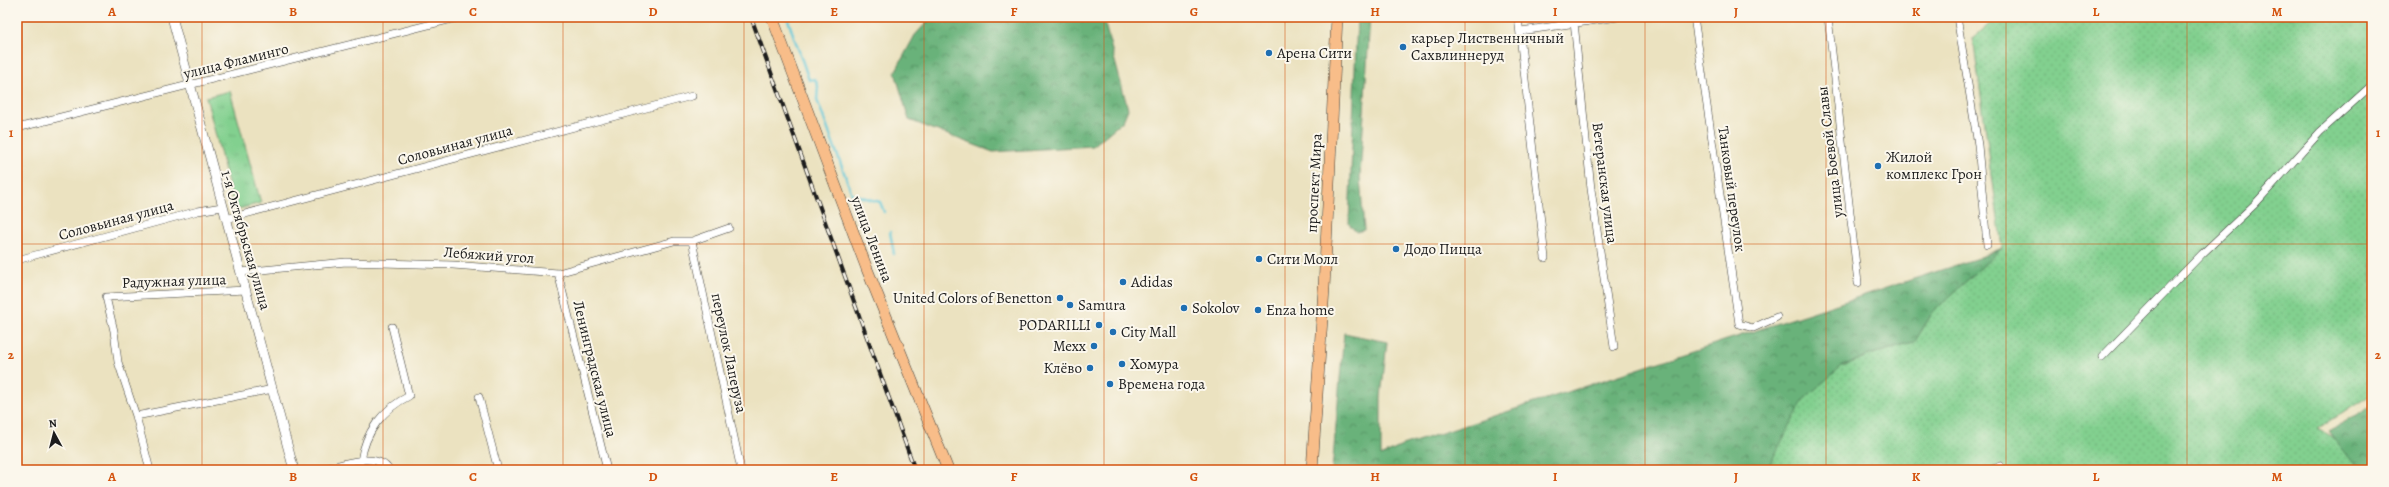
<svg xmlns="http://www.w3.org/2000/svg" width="2389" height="487" font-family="Alegreya,serif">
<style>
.grass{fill:url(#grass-tufts);stroke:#4f7656}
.forest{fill:url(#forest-crowns);stroke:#42674b}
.garden{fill:url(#garden-dots);stroke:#4f7656}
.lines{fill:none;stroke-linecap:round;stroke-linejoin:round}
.stream{stroke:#5cc6d7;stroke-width:2.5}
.minor-casing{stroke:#3b3a35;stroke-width:8}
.tertiary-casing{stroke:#3b3a35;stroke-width:10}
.primary-casing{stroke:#3b3a35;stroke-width:12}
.minor{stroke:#fff;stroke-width:7}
.tertiary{stroke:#fff;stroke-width:9}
.primary{stroke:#f8bd89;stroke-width:11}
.rail-casing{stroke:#1c1c1c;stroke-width:4}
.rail{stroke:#fbf7ec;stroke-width:2.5;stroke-dasharray:8;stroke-linecap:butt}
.grid{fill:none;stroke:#d4530e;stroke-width:1;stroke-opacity:0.55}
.poi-dot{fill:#1f6fb2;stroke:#fbf7ec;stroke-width:1.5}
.labels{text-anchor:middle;stroke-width:4;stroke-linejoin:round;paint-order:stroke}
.poi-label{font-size:15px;fill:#1c1c1c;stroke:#fbf7ec;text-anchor:start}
.street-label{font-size:15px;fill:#1c1c1c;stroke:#fbf7ec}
.neatline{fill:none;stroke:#d4530e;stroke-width:1.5}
.grid-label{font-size:13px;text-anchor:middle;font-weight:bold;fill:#d4530e}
</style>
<defs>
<pattern id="grass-tufts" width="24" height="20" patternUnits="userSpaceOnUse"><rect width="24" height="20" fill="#82d08f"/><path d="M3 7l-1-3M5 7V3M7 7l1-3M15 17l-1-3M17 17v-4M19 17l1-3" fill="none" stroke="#70b27b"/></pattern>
<pattern id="forest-crowns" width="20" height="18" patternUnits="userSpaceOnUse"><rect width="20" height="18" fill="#69b27a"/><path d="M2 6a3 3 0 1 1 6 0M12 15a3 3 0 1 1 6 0" fill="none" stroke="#569063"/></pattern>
<pattern id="garden-dots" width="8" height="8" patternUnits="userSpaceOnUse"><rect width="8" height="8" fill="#82d08f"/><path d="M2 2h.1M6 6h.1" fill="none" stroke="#70b27b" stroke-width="1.8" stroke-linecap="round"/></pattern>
</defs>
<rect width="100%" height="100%" fill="#fbf7ec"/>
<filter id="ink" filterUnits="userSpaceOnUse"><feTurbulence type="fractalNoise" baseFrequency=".025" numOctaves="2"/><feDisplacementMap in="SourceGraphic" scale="8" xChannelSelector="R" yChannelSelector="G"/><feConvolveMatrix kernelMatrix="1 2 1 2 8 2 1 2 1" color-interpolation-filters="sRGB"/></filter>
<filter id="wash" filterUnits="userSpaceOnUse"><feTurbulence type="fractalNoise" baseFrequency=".012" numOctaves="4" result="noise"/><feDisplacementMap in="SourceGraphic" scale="16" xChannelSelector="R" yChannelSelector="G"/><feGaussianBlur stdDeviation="0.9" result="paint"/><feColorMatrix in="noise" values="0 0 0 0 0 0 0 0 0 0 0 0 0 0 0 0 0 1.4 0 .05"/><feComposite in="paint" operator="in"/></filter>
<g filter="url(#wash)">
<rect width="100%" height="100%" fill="#ebe2c0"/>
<!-- grass -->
<path class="grass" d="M 230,91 L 261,203 L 235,210 L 206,97 Z"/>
<!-- forest -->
<path class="forest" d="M 932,17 L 1103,17 L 1128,109 L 1123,121 L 1093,146 L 993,152 L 909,120 L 895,72 L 915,35 Z
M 1357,17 L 1370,17 L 1360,177 L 1364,230 L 1356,232 L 1349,224 Z
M 2002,248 L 1933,312 L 1914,343 L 1872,354 L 1842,366 L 1771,462 L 1771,470 L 1332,470 L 1344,333 L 1387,342 L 1381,397 L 1381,456 L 1402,446 L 1978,258 Z
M 2372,404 L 2372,470 L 2359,470 L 2328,431 L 2361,413 Z"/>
<!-- garden -->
<path class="garden" d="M 1998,17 L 2372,17 L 2372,393 L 2317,429 L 2334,438 L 2359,470 L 1771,470 L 1771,462 L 1804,399 L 1842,366 L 1872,354 L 1914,343 L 1933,312 L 2002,248 L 1973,38 Z"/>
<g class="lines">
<!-- stream -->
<path class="stream" d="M 787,17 L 809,80 L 815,79 L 818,86 L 817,100 L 852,194 L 880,202 L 884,212
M 890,232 L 894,254"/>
</g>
</g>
<g filter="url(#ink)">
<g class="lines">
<!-- minor casing -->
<g class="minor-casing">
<path id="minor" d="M 1518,17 L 1545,258
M 1694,17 L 1739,324 L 1753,328 L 1777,317
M 1828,17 L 1858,283
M 1957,17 L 1978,145 L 1987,245
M 1574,22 L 1591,189 L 1614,347
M 1521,31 L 1618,17
M 17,128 L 460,17
M 226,219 L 692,96
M 692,241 L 741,470
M 17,260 L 198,211 L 222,207
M 241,272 L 346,262 L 453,265 L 558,273 L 674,241 L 692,241 L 729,228
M 558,273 L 607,470
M 246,290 L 106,297 L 114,331 L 118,362 L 136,416 L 273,389
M 2102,357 L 2202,254 L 2255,204 L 2320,132 L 2372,85
M 479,397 L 498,470
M 136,416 L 150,470
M 361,461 C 365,432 383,409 409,396 L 392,327
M 322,470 C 339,465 377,450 389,470
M 1992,470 L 2000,466"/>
</g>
<!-- tertiary casing -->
<g class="tertiary-casing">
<path id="tertiary" d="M 172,17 L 294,470"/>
</g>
<!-- primary casing -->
<g class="primary-casing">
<path id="primary" d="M 772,17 L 867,269 L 948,470
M 1312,470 L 1324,288 L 1337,17"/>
</g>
<!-- minor -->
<use href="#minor" class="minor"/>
<!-- tertiary -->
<use href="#tertiary" class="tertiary"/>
<!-- primary -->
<use href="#primary" class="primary"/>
<!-- rail casing -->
<g class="rail-casing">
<path id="rail" d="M 751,17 L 915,470"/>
</g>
<!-- rail -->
<use href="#rail" class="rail"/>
</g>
</g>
<!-- grid -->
<path class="grid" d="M 202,17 L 202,470M 383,17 L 383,470M 563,17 L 563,470M 744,17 L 744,470M 924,17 L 924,470M 1104,17 L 1104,470M 1285,17 L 1285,470M 1465,17 L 1465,470M 1645,17 L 1645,470M 1826,17 L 1826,470M 2006,17 L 2006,470M 2187,17 L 2187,470M 17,244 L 2372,244"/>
<!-- markers -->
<g class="poi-dot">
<circle cx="1403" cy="47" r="4"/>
<circle cx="1269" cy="53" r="4"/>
<circle cx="1878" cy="166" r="4"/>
<circle cx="1396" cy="249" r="4"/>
<circle cx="1259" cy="259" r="4"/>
<circle cx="1123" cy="282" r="4"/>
<circle cx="1060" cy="298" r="4"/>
<circle cx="1070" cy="305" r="4"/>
<circle cx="1184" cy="308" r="4"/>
<circle cx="1258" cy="310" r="4"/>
<circle cx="1099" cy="325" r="4"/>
<circle cx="1113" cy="332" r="4"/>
<circle cx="1094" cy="346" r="4"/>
<circle cx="1122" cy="364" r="4"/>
<circle cx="1090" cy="368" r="4"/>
<circle cx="1110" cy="384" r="4"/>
</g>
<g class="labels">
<!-- poi labels -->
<g class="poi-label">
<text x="1411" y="43">карьер Лиственничный<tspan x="1411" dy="17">Сахвлиннеруд</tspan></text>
<text x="1277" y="58">Арена Сити</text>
<text x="1886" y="162">Жилой<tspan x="1886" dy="17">комплекс Грон</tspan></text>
<text x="1404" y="254">Додо Пицца</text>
<text x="1267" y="264">Сити Молл</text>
<text x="1131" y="287">Adidas</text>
<text x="1052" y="303" text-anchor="end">United Colors of Benetton</text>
<text x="1078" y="310">Samura</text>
<text x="1192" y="313">Sokolov</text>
<text x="1266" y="315">Enza home</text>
<text x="1091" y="330" text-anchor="end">PODARILLI</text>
<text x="1121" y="337">City Mall</text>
<text x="1086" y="351" text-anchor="end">Mexx</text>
<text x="1130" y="369">Хомура</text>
<text x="1082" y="373" text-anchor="end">Клёво</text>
<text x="1118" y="389">Времена года</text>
</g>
<!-- street labels -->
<g class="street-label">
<text transform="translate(236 61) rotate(-14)" y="5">улица Фламинго</text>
<text transform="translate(455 145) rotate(-15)" y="5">Соловьиная улица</text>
<text transform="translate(1830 152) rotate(-97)" y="5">улица Боевой Славы</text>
<text transform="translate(1314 183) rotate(-87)" y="5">проспект Мира</text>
<text transform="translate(1605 183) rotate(83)" y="5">Ветеранская улица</text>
<text transform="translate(1732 189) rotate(82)" y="5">Танковый переулок</text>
<text transform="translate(116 220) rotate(-15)" y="5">Соловьиная улица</text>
<text transform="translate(872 239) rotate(69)" y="5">улица Ленина</text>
<text transform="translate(246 240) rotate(74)" y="5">1-я Октябрьская улица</text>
<text transform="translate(489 255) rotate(4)" y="5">Лебяжий угол</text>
<text transform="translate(174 281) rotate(-2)" y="5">Радужная улица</text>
<text transform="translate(729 353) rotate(78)" y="5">переулок Лаперуза</text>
<text transform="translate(595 369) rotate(76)" y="5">Ленинградская улица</text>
</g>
</g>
<!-- margin -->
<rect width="2389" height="487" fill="none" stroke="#fbf7ec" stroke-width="44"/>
<!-- north arrow -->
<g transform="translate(54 433) rotate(353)" stroke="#fbf7ec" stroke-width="3" paint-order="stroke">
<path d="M0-3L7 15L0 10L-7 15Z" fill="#1c1c1c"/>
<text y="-6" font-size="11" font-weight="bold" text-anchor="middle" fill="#1c1c1c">N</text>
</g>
<rect x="22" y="22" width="2345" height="443" class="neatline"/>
<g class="grid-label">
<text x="112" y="16">A</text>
<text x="293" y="16">B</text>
<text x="473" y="16">C</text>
<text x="653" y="16">D</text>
<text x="834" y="16">E</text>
<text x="1014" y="16">F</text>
<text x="1194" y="16">G</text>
<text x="1375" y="16">H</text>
<text x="1555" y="16">I</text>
<text x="1736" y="16">J</text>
<text x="1916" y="16">K</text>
<text x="2096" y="16">L</text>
<text x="2277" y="16">M</text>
<text x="11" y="137">1</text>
<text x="2378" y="137">1</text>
<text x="11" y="359">2</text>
<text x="2378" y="359">2</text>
<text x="112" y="481">A</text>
<text x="293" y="481">B</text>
<text x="473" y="481">C</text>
<text x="653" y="481">D</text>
<text x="834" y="481">E</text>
<text x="1014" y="481">F</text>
<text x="1194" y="481">G</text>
<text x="1375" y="481">H</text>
<text x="1555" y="481">I</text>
<text x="1736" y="481">J</text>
<text x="1916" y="481">K</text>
<text x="2096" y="481">L</text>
<text x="2277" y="481">M</text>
</g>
</svg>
